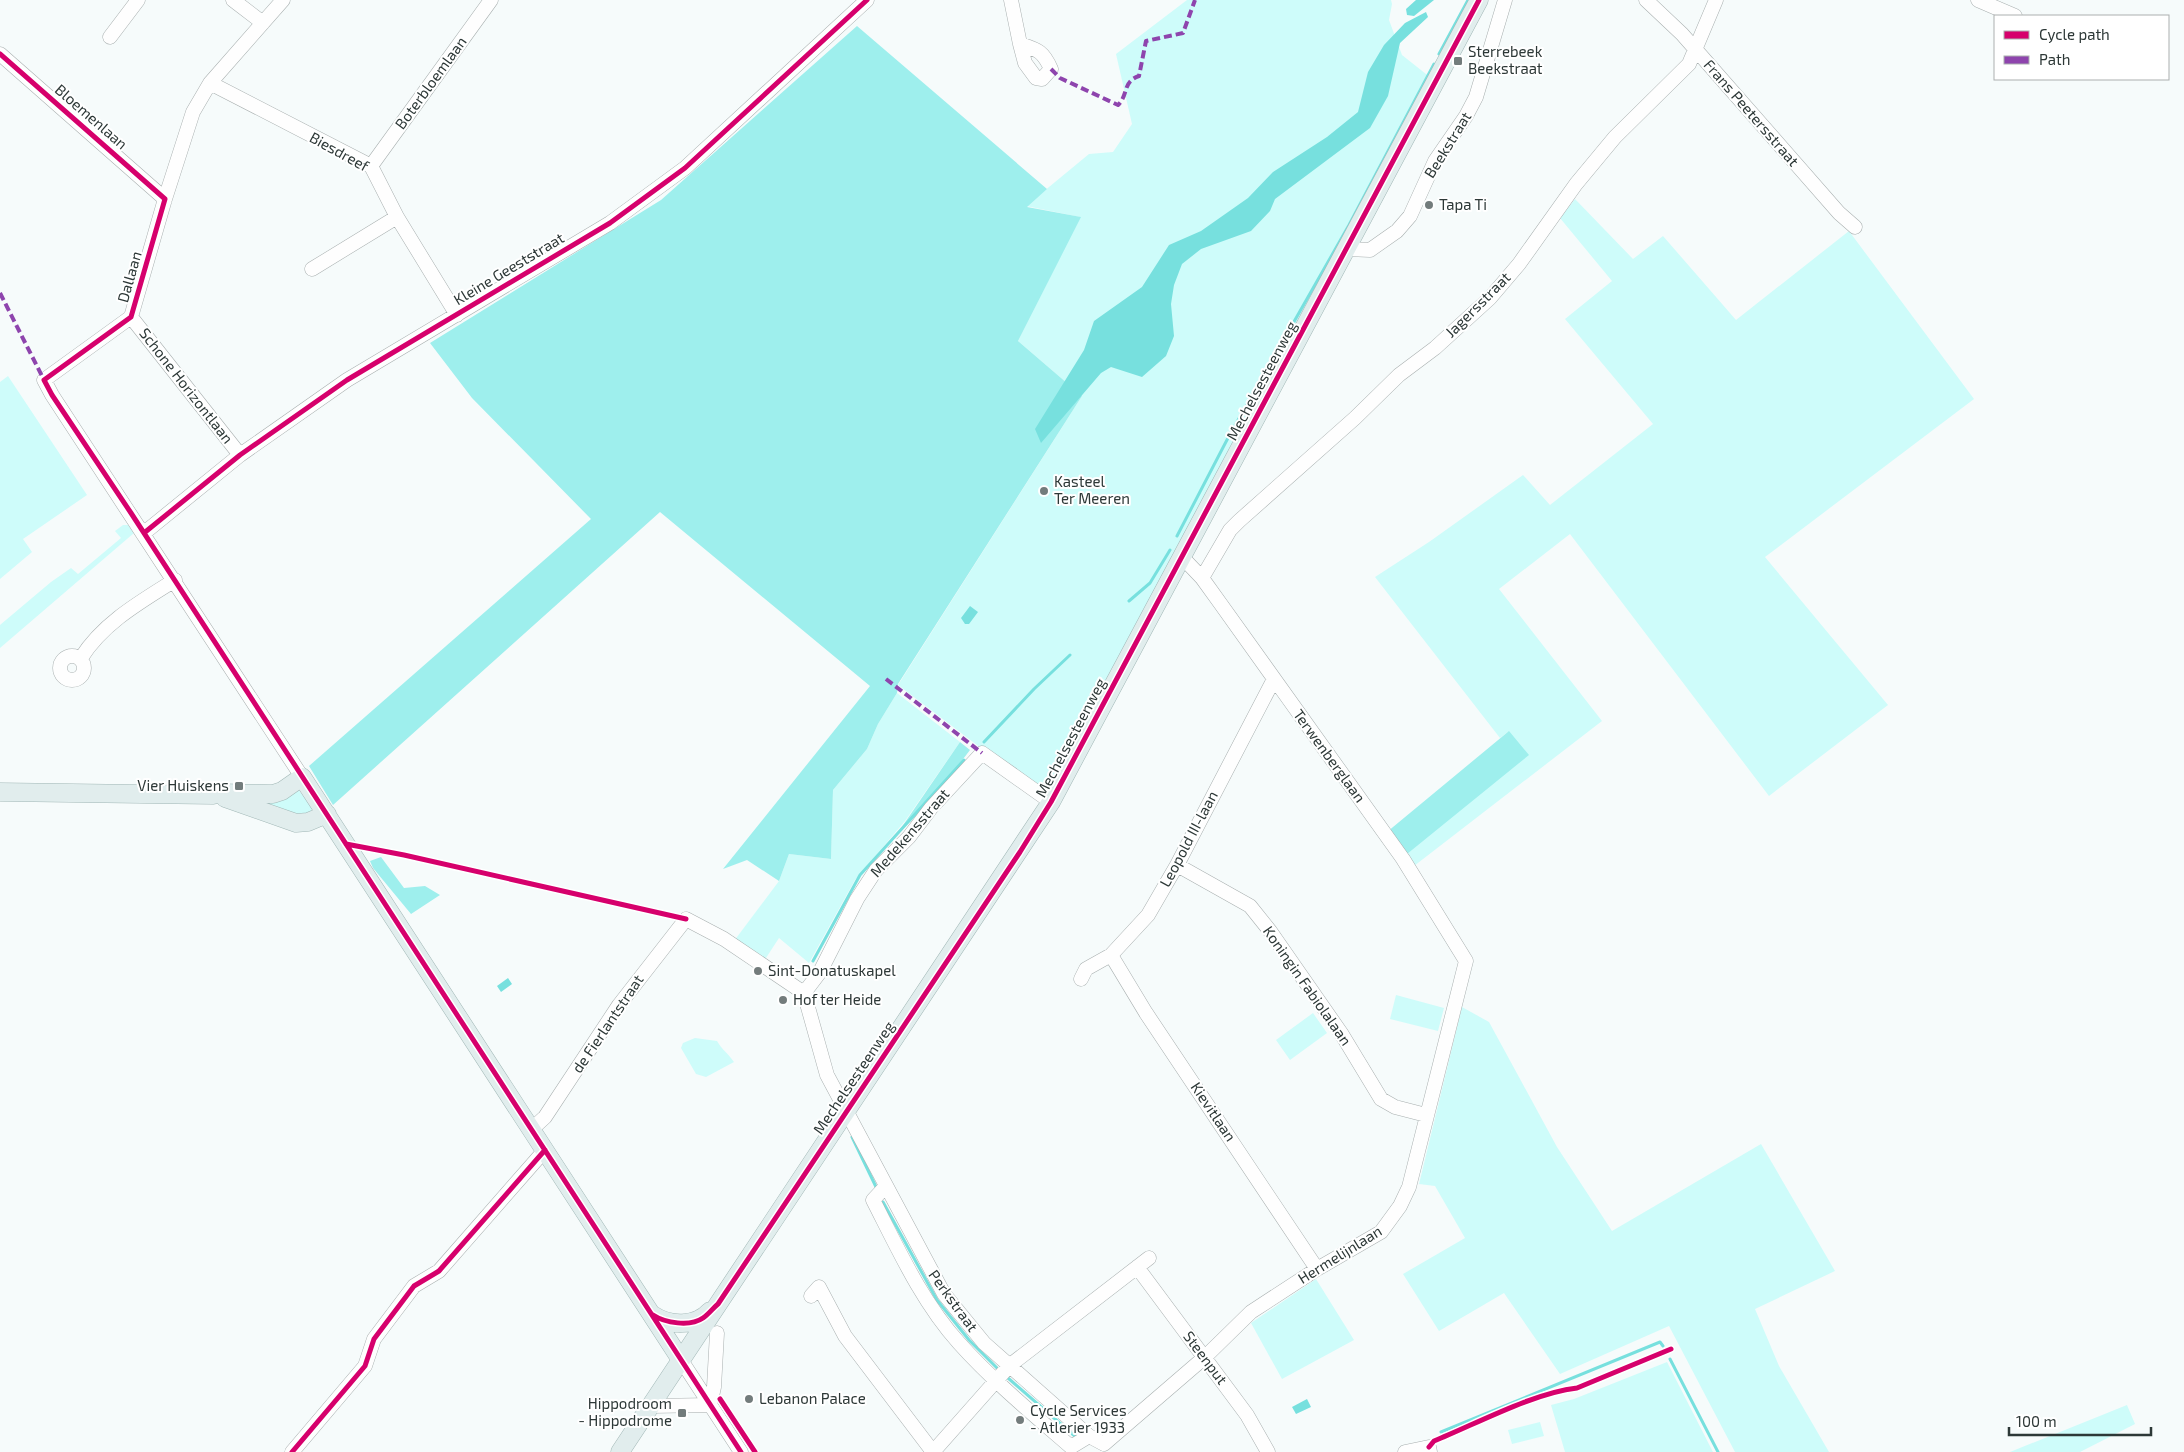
<svg xmlns="http://www.w3.org/2000/svg" width="2184" height="1452" font-family="'Exo 2',sans-serif">
<style>
.green{fill:#cefcfa}
.forest{fill:#9eefed}
.water{fill:#77e0de}
.lines{fill:none;stroke-linecap:round;stroke-linejoin:round}
.stream{stroke:#77e0de;stroke-width:3}
.minor-casing{stroke:#a8afaf;stroke-width:15}
.major-casing{stroke:#a1b7b6;stroke-width:19}
.minor{stroke:#fefefe;stroke-width:14}
.major{stroke:#e1eded;stroke-width:18}
.quiet{stroke:#8e44ad;stroke-width:4;stroke-dasharray:8 4;stroke-linecap:butt}
.cycleway-casing{stroke:#fff;stroke-width:8}
.cycleway{stroke:#d6006c;stroke-width:5}
.poi-dot{fill:#737c7c;stroke:#fff;stroke-width:2}
.labels{text-anchor:middle;stroke-width:4;stroke-linejoin:round;paint-order:stroke}
.poi-label{font-size:15px;fill:#2d3837;stroke:#fff;text-anchor:start}
.street-label{font-size:15px;fill:#2d3837;stroke:#fff}
</style>
<rect width="100%" height="100%" fill="#f6fbfb"/>
<!-- green -->
<path class="green" d="M 1187,0 L 1391,0 L 1392,4 L 1389,20 L 1402,55 L 1431,78 L 1044,796 L 898,685 L 1082,396 L 1018,341 L 1080,217 L 1026,206 L 1089,154 L 1113,152 L 1132,124 L 1116,54 Z
M 1575,199 L 1633,259 L 1663,236 L 1736,320 L 1849,231 L 1974,399 L 1765,557 L 1888,705 L 1769,796 L 1570,534 L 1499,589 L 1602,721 L 1414,866 L 1407,854 L 1509,731 L 1500,738 L 1375,577 L 1429,542 L 1523,475 L 1550,505 L 1653,424 L 1565,319 L 1612,281 L 1560,218 Z
M 8,376 L 87,495 L 23,539 L 32,552 L 0,579 L 0,382 Z
M 123,525 L 128,525 L 134,533 L 0,648 L 0,625 L 51,582 L 71,568 L 78,574 L 121,538 L 115,531 Z
M 897,693 L 960,742 L 905,821 L 855,880 L 809,963 L 779,938 L 764,961 L 734,941 L 779,881 L 789,854 L 831,859 L 833,790 L 867,749 L 878,724 Z
M 298,789 L 312,808 L 308,819 L 253,801 Z
M 1396,995 L 1444,1008 L 1438,1031 L 1390,1019 Z
M 1462,1007 L 1489,1022 L 1557,1147 L 1612,1231 L 1761,1144 L 1835,1271 L 1755,1309 L 1779,1366 L 1829,1452 L 1735,1452 L 1669,1326 L 1560,1374 L 1504,1293 L 1439,1331 L 1403,1274 L 1465,1238 L 1435,1186 L 1419,1184 Z
M 1313,1013 L 1327,1033 L 1290,1060 L 1276,1040 Z
M 695,1038 L 717,1041 C 722,1050 728,1053 734,1062 L 706,1077 L 696,1074 L 681,1048 L 683,1043 Z
M 1316,1279 L 1354,1340 L 1282,1379 L 1251,1323 Z
M 1667,1362 L 1713,1452 L 1565,1452 L 1551,1405 L 1574,1399 Z
M 2127,1405 L 2135,1424 L 2080,1452 L 2010,1452 Z
M 1540,1422 L 1544,1436 L 1512,1444 L 1508,1430 Z"/>
<!-- forest -->
<path class="forest" d="M 857,26 L 1047,189 L 1027,207 L 1081,217 L 1018,341 L 1082,396 L 898,684 L 897,693 L 878,724 L 867,749 L 833,790 L 831,859 L 789,854 L 779,881 L 747,860 L 723,869 L 870,686 L 660,512 L 333,805 L 309,766 L 591,519 L 472,398 L 430,343 L 661,200 Z
M 1509,731 L 1529,755 L 1407,854 L 1387,832 Z
M 960,742 L 970,750 L 931,801 L 895,837 Z
M 381,857 L 404,888 L 425,886 L 440,895 L 411,914 L 373,868 L 370,861 Z"/>
<!-- water -->
<path class="water" d="M 1416,0 L 1434,0 L 1414,16 L 1407,15 L 1406,9 Z
M 1426,12 L 1428,17 L 1400,43 L 1388,96 L 1370,128 L 1275,199 L 1270,211 L 1251,231 L 1201,249 L 1182,264 L 1174,285 L 1171,304 L 1174,336 L 1166,356 L 1142,377 L 1111,367 L 1101,373 L 1041,443 L 1035,429 L 1084,350 L 1094,321 L 1142,287 L 1169,245 L 1201,231 L 1248,198 L 1273,172 L 1327,137 L 1358,112 L 1368,72 L 1384,45 L 1405,23 Z
M 970,606 L 978,612 L 969,624 L 965,624 L 961,618 Z
M 508,978 L 512,984 L 501,992 L 497,986 Z
M 1307,1399 L 1311,1407 L 1296,1414 L 1292,1407 Z"/>
<g class="lines">
<!-- stream -->
<path class="stream" d="M 1439,54 L 1468,0
M 1177,536 L 1229,436 L 1349,225 L 1434,64
M 1129,601 L 1150,583 L 1170,550
M 984,742 L 1034,689 L 1070,655
M 813,961 L 860,875 L 964,760
M 852,1137 L 877,1189
M 883,1202 L 937,1300 L 969,1340 L 999,1370
M 1670,1359 L 1718,1452
M 1008,1378 L 1077,1438
M 1441,1432 L 1660,1342 L 1663,1346"/>
<!-- minor casing -->
<g class="minor-casing">
<path id="minor" d="M 233,0 L 263,23
M 283,0 L 210,83 L 193,112 L 165,199 L 131,317 L 44,380 L 52,395 L 302,777
M 1011,0 L 1020,44
M 1646,0 L 1682,34 L 1839,213 L 1855,227
M 1978,0 L 2015,16
M 110,37 L 138,0
M 1020,44 C 1038,50 1043,51 1051,69 L 1042,79 L 1036,78 L 1025,63 Z
M 0,54 L 165,199
M 210,83 L 371,166 L 397,217 L 457,315
M 371,166 L 491,0
M 1347,249 L 1370,250 L 1397,231 L 1410,216 L 1435,161 L 1466,116 L 1476,97 L 1505,0
M 312,269 L 397,217
M 131,317 L 240,455
M 144,533 L 240,455 L 347,380 L 610,223 L 685,168 L 867,0
M 1202,578 L 1230,530 L 1239,521 L 1355,418 L 1399,375 L 1435,348 L 1490,298 L 1519,264 L 1576,184 L 1615,137 L 1689,64 L 1716,0
M60 668a12 12 0 1 1 24 0a12 12 0 1 1-24 0Z
M 81,658 C 103,623 140,602 175,580
M 1177,865 L 1250,906 L 1270,931 L 1341,1033 L 1381,1099 L 1395,1107 L 1426,1115
M 1111,955 L 1146,1013 L 1317,1269
M 1081,979 L 1086,969 L 1111,955 L 1148,915 L 1177,865 L 1274,679
M 804,993 L 820,972 L 857,899 L 876,870 L 909,837 L 931,808 L 982,753 L 1051,802
M 532,1129 L 545,1117 L 619,1005 L 686,919 L 724,939 L 804,993 L 827,1075 L 944,1294 L 984,1343 L 1089,1436 L 1104,1444
M 886,1186 L 873,1200 C 898,1249 922,1302 959,1343 C 993,1381 1033,1414 1071,1447 L 1089,1436
M 1137,1267 L 1247,1415 L 1268,1452
M 811,1296 L 819,1287 L 845,1336 L 933,1452
M 681,1360 L 741,1452
M 710,1405 L 714,1387 L 717,1333
M 651,1406 L 710,1405
M 1104,1444 L 1205,1357 L 1251,1312 L 1317,1269 L 1381,1232 L 1400,1206 L 1409,1187 L 1466,961 L 1403,859 L 1220,603 L 1202,578 L 1182,557
M 292,1452 L 365,1366 L 374,1339 L 414,1286 L 439,1271 L 545,1150
M 933,1452 L 1009,1366 L 1149,1258
M 1405,1452 L 1429,1447 L 1430,1452"/>
</g>
<!-- major casing -->
<g class="major-casing">
<path id="major" d="M 0,792 L 213,795 L 223,793 L 273,794 L 282,791 L 302,777 L 681,1360
M 225,798 L 296,823 L 308,822 L 327,814
M 653,1315 C 669,1326 696,1327 710,1311
M 620,1452 L 1051,802 L 1479,0"/>
</g>
<!-- minor -->
<use href="#minor" class="minor"/>
<!-- major -->
<use href="#major" class="major"/>
<!-- quiet -->
<path class="quiet" d="M 1051,69 L 1060,78 L 1118,105 C 1129,94 1122,82 1139,76 L 1146,41 L 1183,33 L 1195,0
M 0,293 L 44,380
M 886,679 L 982,753"/>
<!-- cycleway casing -->
<g class="cycleway-casing">
<path id="cycleway" d="M 0,54 L 165,199 L 131,317 L 44,380 L 52,395 L 131,513 L 741,1452
M 144,533 L 240,455 L 347,380 L 610,223 L 685,168 L 867,0
M 346,844 L 404,855 L 686,919
M 653,1315 C 665,1323 690,1327 703,1318 C 709,1314 713,1308 718,1304 L 1020,852 L 1051,802 L 1479,0
M 720,1399 L 755,1452
M 1429,1447 L 1434,1441 C 1476,1424 1533,1393 1577,1388 L 1671,1349
M 292,1452 L 365,1366 L 374,1339 L 414,1286 L 439,1271 L 545,1150"/>
</g>
<!-- cycleway -->
<use href="#cycleway" class="cycleway"/>
</g>
<!-- markers -->
<g class="poi-dot">
<rect x="1453" y="56" width="10" height="10" rx="2.5"/>
<circle cx="1429" cy="205" r="5"/>
<circle cx="1044" cy="491" r="5"/>
<rect x="234" y="781" width="10" height="10" rx="2.5"/>
<circle cx="758" cy="971" r="5"/>
<circle cx="783" cy="1000" r="5"/>
<circle cx="749" cy="1399" r="5"/>
<rect x="677" y="1408" width="10" height="10" rx="2.5"/>
<circle cx="1020" cy="1420" r="5"/>
</g>
<g class="labels">
<!-- poi labels -->
<g class="poi-label">
<text x="1468" y="57">Sterrebeek<tspan x="1468" dy="17">Beekstraat</tspan></text>
<text x="1439" y="210">Tapa Ti</text>
<text x="1054" y="487">Kasteel<tspan x="1054" dy="17">Ter Meeren</tspan></text>
<text x="229" y="791" text-anchor="end">Vier Huiskens</text>
<text x="768" y="976">Sint-Donatuskapel</text>
<text x="793" y="1005">Hof ter Heide</text>
<text x="759" y="1404">Lebanon Palace</text>
<text x="672" y="1409" text-anchor="end">Hippodroom<tspan x="672" dy="17">- Hippodrome</tspan></text>
<text x="1030" y="1416">Cycle Services<tspan x="1030" dy="17">- Atlerier 1933</tspan></text>
</g>
<!-- street labels -->
<g class="street-label">
<text transform="translate(431 83) rotate(-54)" y="5">Boterbloemlaan</text>
<text transform="translate(1751 113) rotate(49)" y="5">Frans Peetersstraat</text>
<text transform="translate(91 117) rotate(41)" y="5">Bloemenlaan</text>
<text transform="translate(1448 145) rotate(-58)" y="5">Beekstraat</text>
<text transform="translate(339 152) rotate(29)" y="5">Biesdreef</text>
<text transform="translate(509 269) rotate(-31)" y="5">Kleine Geeststraat</text>
<text transform="translate(130 277) rotate(-74)" y="5">Dallaan</text>
<text transform="translate(1478 305) rotate(-45)" y="5">Jagersstraat</text>
<text transform="translate(1262 381) rotate(-62)" y="5">Mechelsesteenweg</text>
<text transform="translate(186 386) rotate(52)" y="5">Schone Horizontlaan</text>
<text transform="translate(1071 738) rotate(-62)" y="5">Mechelsesteenweg</text>
<text transform="translate(1329 756) rotate(54)" y="5">Terwenberglaan</text>
<text transform="translate(910 833) rotate(-49)" y="5">Medekensstraat</text>
<text transform="translate(1189 839) rotate(-62)" y="5">Leopold III-laan</text>
<text transform="translate(1307 986) rotate(55)" y="5">Koningin Fabiolalaan</text>
<text transform="translate(608 1024) rotate(-56)" y="5">de Fierlantstraat</text>
<text transform="translate(854 1078) rotate(-56)" y="5">Mechelsesteenweg</text>
<text transform="translate(1213 1112) rotate(56)" y="5">Kievitlaan</text>
<text transform="translate(1340 1255) rotate(-32)" y="5">Hermelijnlaan</text>
<text transform="translate(953 1301) rotate(54)" y="5">Perkstraat</text>
<text transform="translate(1205 1358) rotate(53)" y="5">Steenput</text>
</g>
</g>
<!-- legend -->
<rect x="1994" y="15" width="175" height="65" fill="#ffffff" stroke="#abafaf"/>
<rect x="2004" y="31" width="25" height="8" fill="#d6006c" stroke="#abafaf"/>
<text x="2039" y="40" font-size="15" fill="#2d3837">Cycle path</text>
<rect x="2004" y="56" width="25" height="8" fill="#8e44ad" stroke="#abafaf"/>
<text x="2039" y="65" font-size="15" fill="#2d3837">Path</text>
<!-- scale -->
<path d="M2009 1427v8h142v-8" fill="none" stroke="#2d3837" stroke-width="2.5"/>
<text x="2016" y="1427" font-size="15" fill="#2d3837" stroke="#ffffff" stroke-width="4" paint-order="stroke">100 m</text>
</svg>
